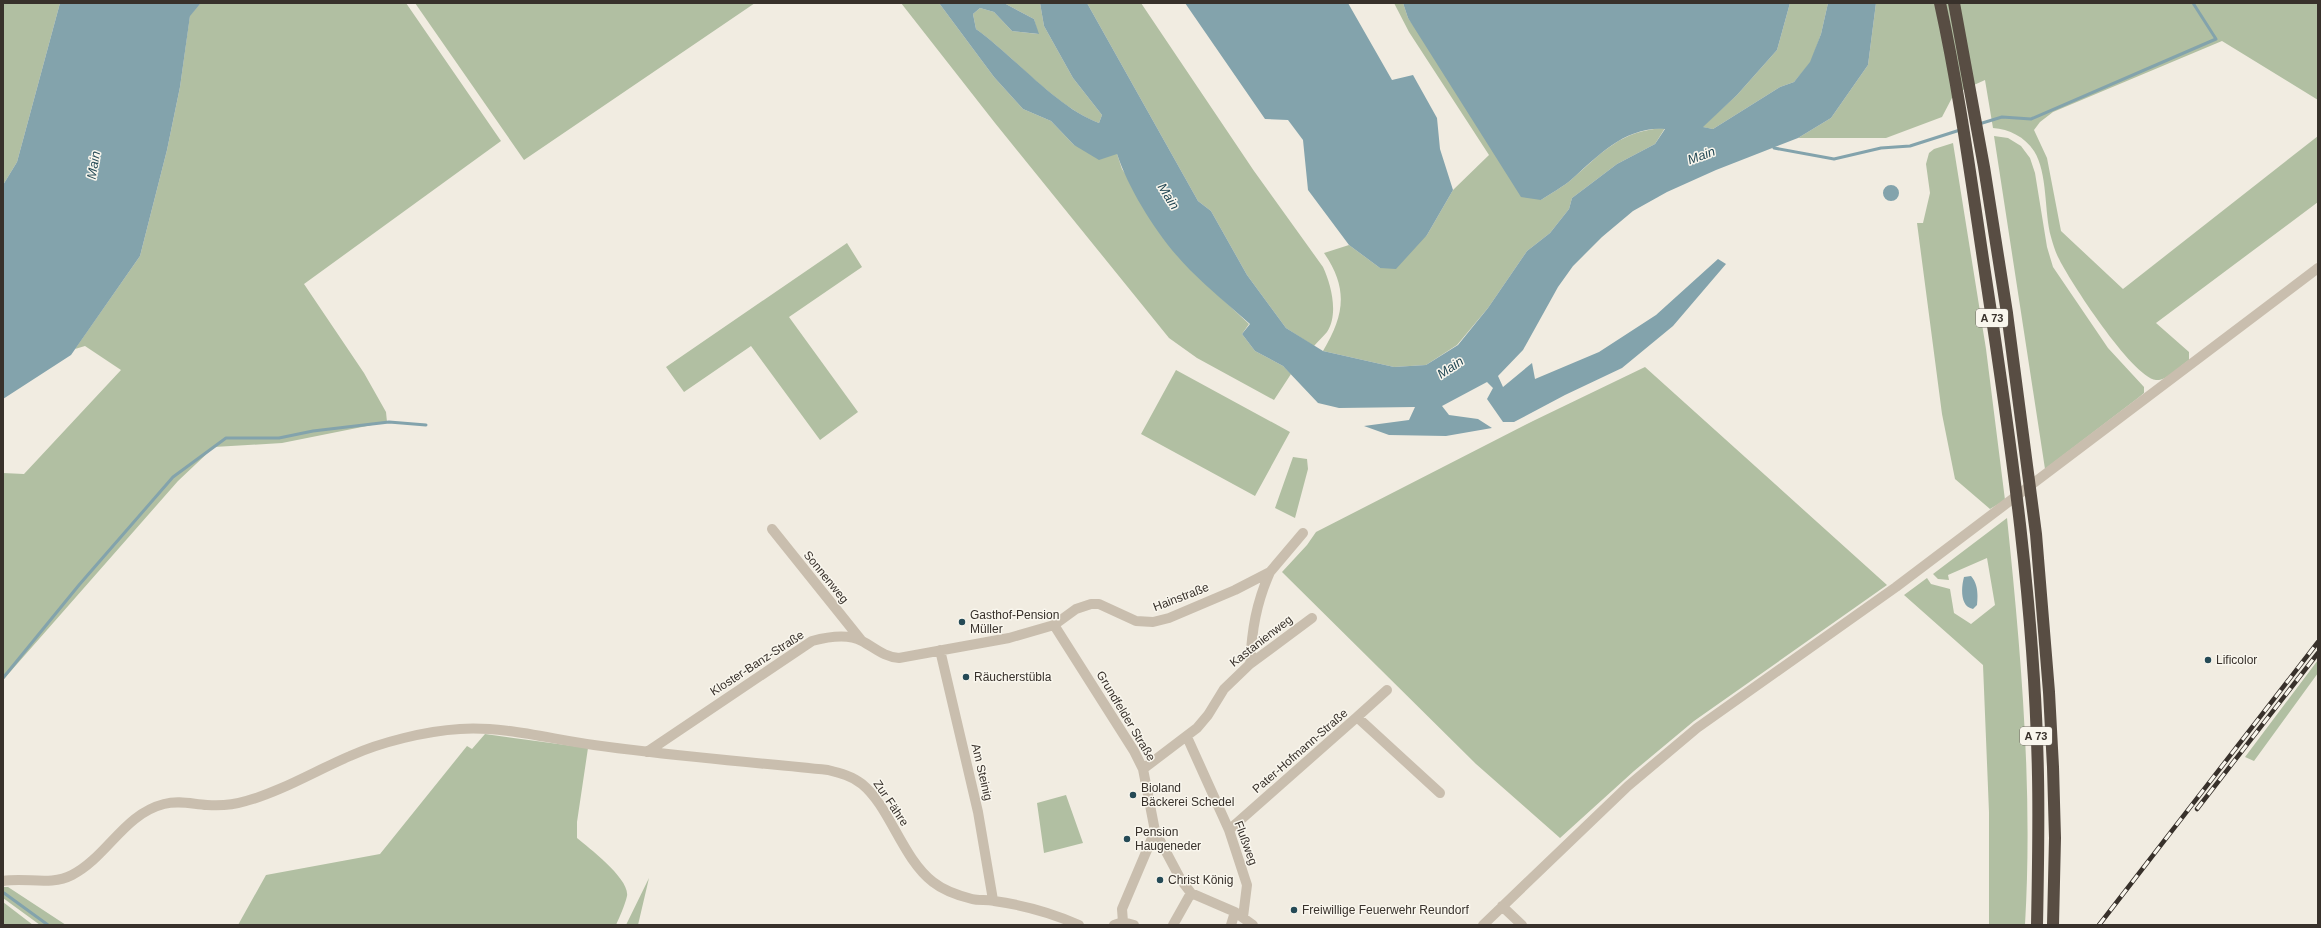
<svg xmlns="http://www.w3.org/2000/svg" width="2321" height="928" font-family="Helvetica,sans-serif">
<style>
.green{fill:#b1bfa2}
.water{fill:#83a3ac}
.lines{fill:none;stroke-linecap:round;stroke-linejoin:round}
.stream{stroke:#83a3ac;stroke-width:3}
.minor{stroke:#c9beae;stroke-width:10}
.motorway{stroke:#584d43;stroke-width:12}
.rail-casing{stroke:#38312b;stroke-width:4.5}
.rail{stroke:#f9f6ed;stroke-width:3;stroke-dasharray:9;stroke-linecap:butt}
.poi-dot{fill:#254a56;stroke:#f9f6ed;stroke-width:1.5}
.labels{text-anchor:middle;stroke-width:3;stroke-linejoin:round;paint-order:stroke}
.shield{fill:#f9f6ed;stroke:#726c65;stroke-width:1}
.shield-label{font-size:11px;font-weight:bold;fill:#38312b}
.street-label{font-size:12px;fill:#38312b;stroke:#f9f6ed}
.poi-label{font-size:12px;fill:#38312b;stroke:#f9f6ed;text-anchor:start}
.water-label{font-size:13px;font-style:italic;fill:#254a56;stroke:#f9f6ed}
</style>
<rect width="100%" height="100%" fill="#f1ece1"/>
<!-- green -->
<path class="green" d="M 3,3 L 60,3 L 17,162 L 3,185 Z
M 201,3 L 406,3 L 501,141 L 304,284 L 364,373 L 386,412 L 387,422 L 282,443 L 214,447 L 178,481 L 3,680 L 3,473 L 24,474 L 121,370 L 85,346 L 75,349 L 140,256 L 167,150 L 180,87 L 190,15 Z
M 415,3 L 755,3 L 524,160 Z
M 901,3 L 939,3 L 994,77 L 1023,109 L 1051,121 L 1074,145 L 1117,154 L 1122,169 L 1190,269 L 1249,324 L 1242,334 L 1255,351 L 1283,366 L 1291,374 L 1274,400 L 1197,358 L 1169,338 L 995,123 Z
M 1004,3 L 1040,3 L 1044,26 L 1073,78 L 1102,115 L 1099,123 C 1054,106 1015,57 976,29 L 973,14 L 980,8 L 994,12 L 1012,31 L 1038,34 L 1034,19 Z
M 1087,3 L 1141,3 L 1254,171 L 1323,267 C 1331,284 1339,314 1327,332 C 1323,337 1318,341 1314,346 L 1286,328 L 1247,275 L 1211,211 L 1198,201 Z
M 1394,3 L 1403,3 L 1408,18 L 1541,200 C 1551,193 1563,187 1572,179 C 1603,152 1621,130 1665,128 L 1655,144 L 1617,164 L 1572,198 L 1569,209 L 1550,233 L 1527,251 L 1488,308 L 1457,345 L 1426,365 L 1394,367 L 1323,351 C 1344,316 1349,289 1324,253 L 1349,245 L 1380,268 L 1427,235 L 1453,190 L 1489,155 L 1409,32 Z
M 1790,3 L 1828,3 L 1821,34 L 1811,62 L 1794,82 L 1780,87 L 1713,129 L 1702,127 L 1737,95 L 1777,50 Z
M 1876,3 L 2318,3 L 2318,100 L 2222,41 L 2053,112 L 2040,122 L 2034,130 L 2047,158 L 2061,231 L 2123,289 L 2318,136 L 2318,202 L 2156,323 L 2189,352 L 2189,360 C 2180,366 2167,381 2156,380 C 2132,377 2069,280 2058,257 C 2055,251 2053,244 2051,237 C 2044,212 2048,173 2034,151 C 2025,137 2009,129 1993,128 L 1985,80 L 1954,94 L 1942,117 L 1886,138 L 1798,138 L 1831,118 L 1868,65 Z
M 1994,136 L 2008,138 L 2021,146 L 2030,158 L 2035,173 L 2047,247 L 2053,267 L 2108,348 L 2144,387 L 2144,393 L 2138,398 L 2045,469 Z
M 1953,143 L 1986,349 L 2005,500 L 1990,509 L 1955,479 L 1942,414 L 1917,223 L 1923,223 L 1930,193 L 1926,164 L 1929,153 L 1934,149 Z
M 847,243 L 862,267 L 789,317 L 858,412 L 820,440 L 751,346 L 684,392 L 666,367 Z
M 1645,367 L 1887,585 L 1694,721 L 1634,771 L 1560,838 L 1476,764 L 1282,572 L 1307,545 L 1316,532 L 1533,421 Z
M 1176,370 L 1290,432 L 1255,496 L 1141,434 Z
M 1293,457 L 1307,459 L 1308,469 L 1295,518 L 1275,508 Z
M 2007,518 C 2021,653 2033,789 2025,925 L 1989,925 L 1989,812 L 1983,665 L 1904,595 L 1927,578 L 1931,584 L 1950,589 L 1954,613 L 1971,624 L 1995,605 L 1987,558 L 1948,575 L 1949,580 L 1938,579 L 1933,574 Z
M 2318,660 L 2318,673 L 2254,761 L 2245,757 Z
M 485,734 L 588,748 L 577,822 L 577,838 C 589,848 630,879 627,896 C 625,905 620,916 616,925 L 238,925 L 266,875 L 380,854 L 467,746 L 472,749 Z
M 1066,795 L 1083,843 L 1044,853 L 1037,803 Z
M 649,878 L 638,925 L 626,925 Z
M 3,887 L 8,887 L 66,925 L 40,925 L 3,898 Z
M 3,902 L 33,925 L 3,925 Z"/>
<!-- water -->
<path class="water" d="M 60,3 L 201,3 L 190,16 L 180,87 L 167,150 L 140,256 L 71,355 L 3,399 L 3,185 L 17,162 Z
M 939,3 L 1004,3 L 1034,19 L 1039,34 L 1012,31 L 994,12 L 980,8 L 973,14 L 976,29 C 1014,56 1056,107 1099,123 L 1102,115 L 1073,78 L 1044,26 L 1040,3 L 1087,3 L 1198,201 L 1211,211 L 1247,275 L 1286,328 L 1323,351 L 1394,367 L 1426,365 L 1458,345 L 1488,308 L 1527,251 L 1550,233 L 1569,209 L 1572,198 L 1617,164 L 1655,144 L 1665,129 C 1626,126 1599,155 1572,179 C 1563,187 1551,193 1541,200 L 1521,197 L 1408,18 L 1403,3 L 1790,3 L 1777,50 L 1737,95 L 1703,127 L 1713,129 L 1780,87 L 1794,82 L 1810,62 L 1821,34 L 1828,3 L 1876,3 L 1868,65 L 1831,118 L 1798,138 L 1716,170 L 1667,192 L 1633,211 L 1602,237 L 1573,266 L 1558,287 L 1523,350 L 1498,376 L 1503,387 L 1532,363 L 1535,379 L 1599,352 L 1656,315 L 1718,259 L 1726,264 L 1673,326 L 1622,368 L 1565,395 L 1514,422 L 1503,422 L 1487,399 L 1493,388 L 1487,382 L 1442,406 L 1449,415 L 1478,419 L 1492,428 L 1446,436 L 1389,435 L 1364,426 L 1409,420 L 1415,407 L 1339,408 L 1318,403 L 1283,366 L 1255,351 L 1242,334 L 1250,324 C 1230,306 1209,289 1190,270 C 1161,241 1130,193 1117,154 L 1099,160 L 1074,145 L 1051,121 L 1023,109 L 994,77 Z
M 1185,3 L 1348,3 L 1392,80 L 1413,75 L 1437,118 L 1440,149 L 1453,190 L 1427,235 L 1396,269 L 1380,268 L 1349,245 L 1308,190 L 1303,140 L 1288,120 L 1265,119 Z
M1883 193a8 8 0 1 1 16 0a8 8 0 1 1-16 0Z
M 1971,576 C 1978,584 1978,594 1977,605 L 1973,609 C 1960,607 1961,588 1964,577 Z"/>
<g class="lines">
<!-- stream -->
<path class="stream" d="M 1979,124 L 2002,117 L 2031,119 L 2216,39 L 2193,3
M 1774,148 L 1834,159 L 1881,148 L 1910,146 L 1960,130
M 3,678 L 79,585 L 173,477 L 226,438 L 279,438 L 313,431 L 389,422 L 426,425
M 4,893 L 48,925"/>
<!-- minor -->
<path class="minor" d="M 772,529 L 861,640
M 1054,625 L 1134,751 L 1143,769 L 1155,831 L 1181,880 L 1191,893 L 1235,912 L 1253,925
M 940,650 L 978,812 L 993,900
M 1250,664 C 1252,629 1256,604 1270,572
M 1357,717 L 1387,690
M 1187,737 L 1229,830 L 1247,885 L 1243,917
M 647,752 L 812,641 C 827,637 847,633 862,641 C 875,648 884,657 899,658 L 1009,638 L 1054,625 L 1076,609 L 1091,604 L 1099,604 L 1136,621 L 1153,622 L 1169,618 L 1235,590 L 1270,572 L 1303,533
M 1143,769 L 1197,728 L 1208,715 L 1224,689 L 1250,664 L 1312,618
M 1229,830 L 1357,717 L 1440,793
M 3,881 C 26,877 51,886 72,875 C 107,857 124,814 164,804 C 179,800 192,804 207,805 C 220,806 233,805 246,801 C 280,792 317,770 350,756 C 381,742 426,731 460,729 C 504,726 550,739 594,745 C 672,756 750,762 828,770 C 840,773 852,776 862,784 C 890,807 902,858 933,882 C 943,890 960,896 972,899 C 979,901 987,899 994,901 C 1023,905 1052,913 1079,925
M 1502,906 L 1522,925
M 1123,922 L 1122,909 L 1155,831
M 1114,925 L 1123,922 L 1134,925
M 1173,925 L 1191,893
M 1231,925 L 1235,912
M 1483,925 L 1628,786 L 1697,728 L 1896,587 L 2318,268"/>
<!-- motorway -->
<path class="motorway" d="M 1940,3 C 1960,94 1972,187 1986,279 C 2011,443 2035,610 2038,776 C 2039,825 2038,875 2037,925
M 1954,3 L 1984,167 L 2007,313 L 2036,534 L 2049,692 L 2053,767 L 2055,838 L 2053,925"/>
<!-- rail casing -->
<g class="rail-casing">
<path id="rail" d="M 2197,809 L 2318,653
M 2099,925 L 2318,642"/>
</g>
<!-- rail -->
<use href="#rail" class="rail"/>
</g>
<!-- markers -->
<g class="poi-dot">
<circle cx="962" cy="622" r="4"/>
<circle cx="2208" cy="660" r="4"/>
<circle cx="966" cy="677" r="4"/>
<circle cx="1133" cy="795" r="4"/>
<circle cx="1127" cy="839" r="4"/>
<circle cx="1160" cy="880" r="4"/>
<circle cx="1294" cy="910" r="4"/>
</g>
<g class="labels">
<!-- shield labels -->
<g class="shield">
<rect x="1976" y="309" width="32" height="18" rx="3"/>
<rect x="2020" y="727" width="32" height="18" rx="3"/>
</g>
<g class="shield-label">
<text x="1992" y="322">A 73</text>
<text x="2036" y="740">A 73</text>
</g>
<!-- street labels -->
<g class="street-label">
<text transform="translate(826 577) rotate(51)" y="4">Sonnenweg</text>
<text transform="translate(1181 597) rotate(-21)" y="4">Hainstraße</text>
<text transform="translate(1261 641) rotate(-38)" y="4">Kastanienweg</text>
<text transform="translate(757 663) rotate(-33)" y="4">Kloster-Banz-Straße</text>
<text transform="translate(1126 716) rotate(59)" y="4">Grundfelder Straße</text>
<text transform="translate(1300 751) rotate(-41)" y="4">Pater-Hofmann-Straße</text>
<text transform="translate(982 772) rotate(77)" y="4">Am Steinig</text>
<text transform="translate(891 803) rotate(56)" y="4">Zur Fähre</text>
<text transform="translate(1246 843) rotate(70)" y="4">Flußweg</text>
</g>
<!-- poi labels -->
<g class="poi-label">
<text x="970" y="619">Gasthof-Pension<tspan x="970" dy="14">Müller</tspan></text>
<text x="2216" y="664">Lificolor</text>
<text x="974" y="681">Räucherstübla</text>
<text x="1141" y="792">Bioland<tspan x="1141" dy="14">Bäckerei Schedel</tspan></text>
<text x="1135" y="836">Pension<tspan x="1135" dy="14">Haugeneder</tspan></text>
<text x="1168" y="884">Christ König</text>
<text x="1302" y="914">Freiwillige Feuerwehr Reundorf</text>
</g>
<!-- water labels -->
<g class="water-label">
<text transform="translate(1701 155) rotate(-20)" y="5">Main</text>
<text transform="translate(93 165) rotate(-80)" y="5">Main</text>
<text transform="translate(1169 196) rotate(58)" y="5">Main</text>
<text transform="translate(1450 367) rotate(-34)" y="5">Main</text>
</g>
</g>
<!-- border -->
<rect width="2321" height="928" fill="none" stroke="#38312b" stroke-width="8"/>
</svg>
